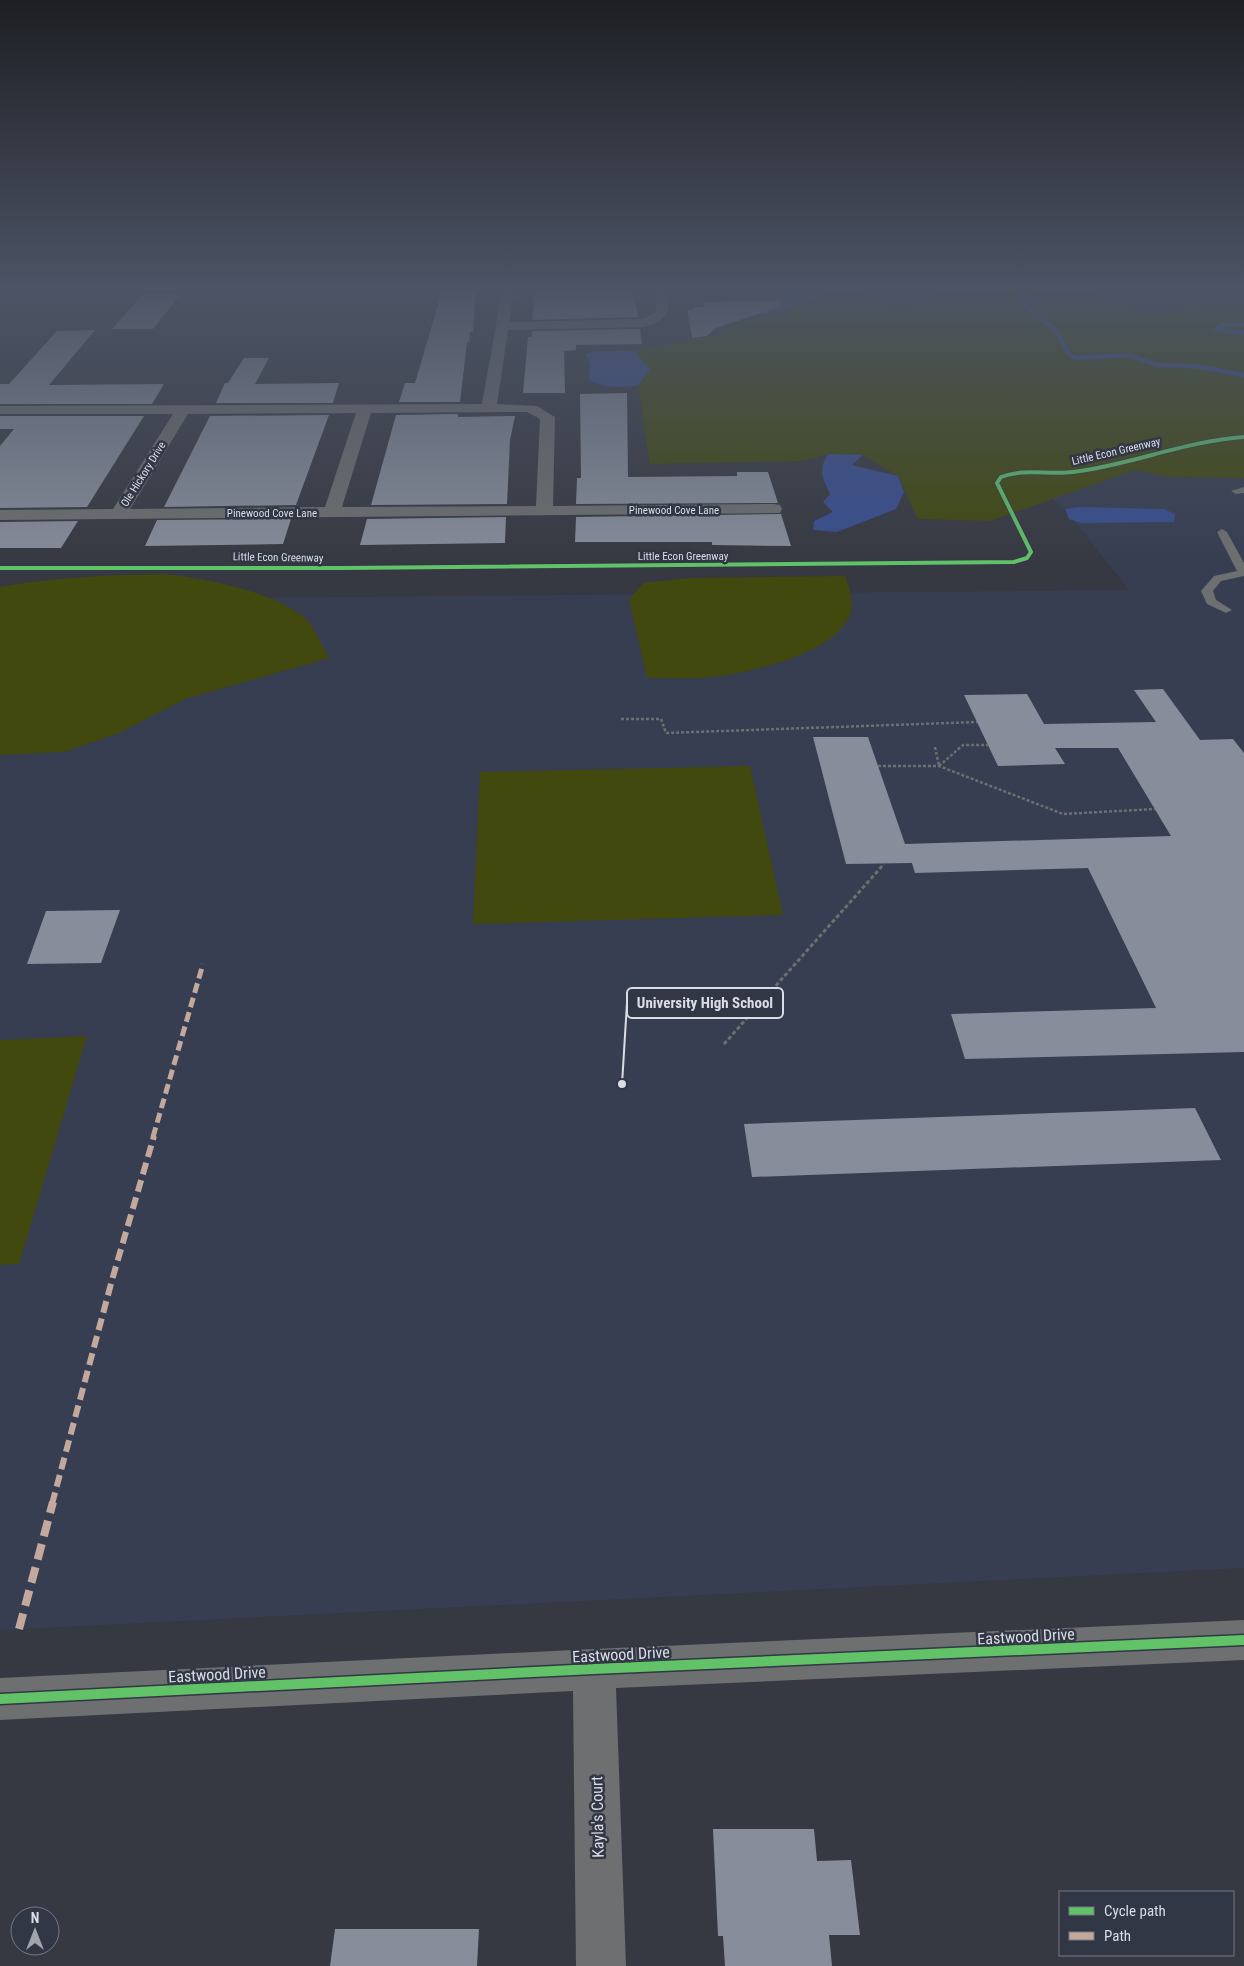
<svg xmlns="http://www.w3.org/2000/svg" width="1244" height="1966" font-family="'Roboto Condensed',sans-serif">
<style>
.built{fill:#373e51}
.green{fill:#41490e}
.water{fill:#384e90}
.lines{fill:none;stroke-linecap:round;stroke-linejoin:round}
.stream{stroke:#384e90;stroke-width:4.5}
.building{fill:#878d9a}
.path-far1{stroke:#6d6f71;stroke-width:2.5;stroke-dasharray:3 2;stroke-linecap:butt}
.path{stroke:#6d6f71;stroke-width:3;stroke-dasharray:4 2.5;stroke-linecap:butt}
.service{fill:#6e6f70;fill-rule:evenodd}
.minor{fill:#6e6f70;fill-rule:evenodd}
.quiet-far2{stroke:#c3a89e;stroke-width:5;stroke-dasharray:10 5;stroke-linecap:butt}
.quiet-far1{stroke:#c3a89e;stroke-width:6;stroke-dasharray:12 6;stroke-linecap:butt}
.quiet{stroke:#c3a89e;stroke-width:8;stroke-dasharray:16 8;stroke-linecap:butt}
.cycleway-far1-casing{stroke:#323745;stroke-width:5.5}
.cycleway-casing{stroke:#323745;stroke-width:13}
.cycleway-far1{stroke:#61c268;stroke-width:4}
.cycleway{stroke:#61c268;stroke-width:10}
.labels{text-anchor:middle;stroke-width:5;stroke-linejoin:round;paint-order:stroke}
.far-street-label{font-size:11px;fill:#dadde6;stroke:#323745}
.near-street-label{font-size:16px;fill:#dadde6;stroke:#323745}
.leader{fill:none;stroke:#dadde6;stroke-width:2}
.callout-dot{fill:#dadde6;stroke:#323745;stroke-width:2}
.callout{fill:#323745;stroke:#dadde6;stroke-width:2}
.callout-label{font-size:15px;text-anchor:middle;font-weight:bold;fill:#dadde6}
</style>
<rect width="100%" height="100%" fill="#363941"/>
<!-- built -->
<path class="built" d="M 1135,470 L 1168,477 L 1244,478 L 1244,1568 L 0,1630 L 0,600 L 1129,590 L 1065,509 L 1032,484 Z"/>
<!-- green -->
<path class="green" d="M 834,291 L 853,291 L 899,312 L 948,291 L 1089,291 L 1119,305 L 1149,313 L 1170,311 L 1188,306 L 1244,308 L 1244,478 L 1168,477 L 1135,470 L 990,521 L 918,519 L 898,476 L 863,455 L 828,454 L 801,461 L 650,464 L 638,385 L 650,370 L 635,351 L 717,334 L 761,315 L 778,312 Z
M 165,574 C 207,579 272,591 305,618 C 315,627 322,647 329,658 L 185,699 L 119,733 L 64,752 L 0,755 L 0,587 C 55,577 110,575 165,574 Z
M 845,576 C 850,588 855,605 849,617 C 830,657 741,675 701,678 C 683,679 665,678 647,678 L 629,600 L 643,583 L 690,578 Z
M 750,766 L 783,915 L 473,924 L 480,772 Z
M 87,1036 L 19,1264 L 0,1265 L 0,1040 Z"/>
<!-- water -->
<path class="water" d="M 776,291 L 834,291 L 778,312 L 761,315 L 765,308 L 776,300 Z
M 595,351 L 635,351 L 650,370 L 638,385 C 620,388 605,388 589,380 L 590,364 L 586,354 Z
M 828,454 L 863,455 L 852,465 L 898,476 L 904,492 L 896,509 L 837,532 L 813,530 L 814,521 L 833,512 L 823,502 L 830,494 C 822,476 818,471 828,454 Z
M 1079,507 L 1164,509 L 1175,514 L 1174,522 L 1081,523 L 1069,519 L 1065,509 Z"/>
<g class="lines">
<!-- stream -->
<path class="stream" d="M 1013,291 L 1035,300 L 1036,302 L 1021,302 L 1056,331 L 1069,354 L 1075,358 L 1129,355 L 1157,365 L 1195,366 L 1244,375
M 1244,325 L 1223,325 L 1216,330 L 1244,333"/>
</g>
<!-- building -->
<path class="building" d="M 442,291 L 476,292 L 473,332 L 470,332 L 469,342 L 467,342 L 460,402 L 399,402 L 405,383 L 415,383 Z
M 535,291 L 633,291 L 638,317 L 532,320 Z
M 142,295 L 180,295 L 153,329 L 112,329 Z
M 780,301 L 780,307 L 716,328 L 707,336 L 692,338 L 687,310 L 693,310 L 693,307 L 705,307 L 704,302 Z
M 640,329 L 642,344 L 576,345 L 576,350 L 564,351 L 565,393 L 523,393 L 528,337 L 532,337 L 532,331 Z
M 95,330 L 49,385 L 164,384 L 152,404 L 0,404 L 0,384 L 9,384 L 57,331 Z
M 244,358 L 269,358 L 255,384 L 339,383 L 333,403 L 216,403 L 225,383 L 228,383 Z
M 627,393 L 628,477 L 737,476 L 737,472 L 768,472 L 778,503 L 576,504 L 577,478 L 581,478 L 580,394 Z
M 458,414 L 458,417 L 515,416 L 510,440 L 507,504 L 371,505 L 396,415 Z
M 329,415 L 296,505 L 164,507 L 210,416 Z
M 0,416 L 144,416 L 87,507 L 0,508 L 0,446 L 14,429 L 0,429 Z
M 781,514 L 791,546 L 712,545 L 712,542 L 575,542 L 576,517 Z
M 506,517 L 505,543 L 360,545 L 367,519 Z
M 291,519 L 283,544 L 145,546 L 157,520 Z
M 78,521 L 61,548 L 0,548 L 0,522 Z
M 1163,689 L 1200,740 L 1233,739 L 1244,753 L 1244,1052 L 965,1059 L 951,1014 L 1156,1008 L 1088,868 L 915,873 L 912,863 L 846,864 L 813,737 L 868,737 L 905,844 L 1171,836 L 1118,748 L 1055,748 L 1065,764 L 998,766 L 964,695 L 1027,694 L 1044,724 L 1156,722 L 1134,690 Z
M 120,910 L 101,963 L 27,964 L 46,911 Z
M 1195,1108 L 1221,1160 L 752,1177 L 744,1124 Z
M 713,1829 L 814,1829 L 817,1861 L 851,1860 L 860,1935 L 829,1935 L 832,1966 L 725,1966 L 723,1936 L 718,1936 Z
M 335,1929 L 479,1929 L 477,1966 L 330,1966 Z"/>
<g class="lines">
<!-- path-far1 -->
<path class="path-far1" d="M 621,719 L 661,719 L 666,733 L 977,722
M 935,747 L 939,766
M 878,766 L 939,766 L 1063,814 L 1155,809
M 939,766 L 963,745 L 988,745"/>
<!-- path -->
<path class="path" d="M 724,1044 L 884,864"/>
<!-- service -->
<path class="service" d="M 1244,487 L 1244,493 L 1236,494 L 1231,491 Z
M 1222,529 L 1227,532 L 1244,563 L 1244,576 L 1221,581 L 1213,591 L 1216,600 L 1232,610 L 1226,613 L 1207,604 L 1201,591 L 1214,576 L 1237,571 L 1217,532 Z"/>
<!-- minor -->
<path class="minor" d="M 502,291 L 514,291 L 509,322 L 643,319 L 656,312 L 657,293 L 665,293 C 675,313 661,323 644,327 L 508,330 L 497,404 L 537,406 L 555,417 L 553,506 L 774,504 L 780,505 L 782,509 L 780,513 L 0,520 L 0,510 L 113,509 L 173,414 L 0,414 L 0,406 L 482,404 ZM 527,412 L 540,419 L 536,506 L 342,507 L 371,413 ZM 356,413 L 325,507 L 130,509 L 188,414 Z
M 1244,1620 L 1244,1660 L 616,1688 L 626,1966 L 576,1966 L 573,1691 L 0,1720 L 0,1678 L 594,1649 Z"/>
<!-- quiet-far2 -->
<path class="quiet-far2" d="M 153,1137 L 203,964"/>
<!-- quiet-far1 -->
<path class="quiet-far1" d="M 52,1504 L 112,1280 L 154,1136"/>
<!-- quiet -->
<path class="quiet" d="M 19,1629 L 53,1502"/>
<!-- cycleway-far1 casing -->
<g class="cycleway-far1-casing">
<path id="cycleway-far1" d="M 0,568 L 343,568 L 1014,562 L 1027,558 L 1031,552 L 997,483 L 1001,477 C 1024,468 1049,475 1073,472 C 1131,465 1185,441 1244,437"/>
</g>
<!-- cycleway casing -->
<g class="cycleway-casing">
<path id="cycleway" d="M 0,1699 L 594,1669 L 1244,1640"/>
</g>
<!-- cycleway-far1 -->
<use href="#cycleway-far1" class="cycleway-far1"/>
<!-- cycleway -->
<use href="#cycleway" class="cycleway"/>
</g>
<!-- sky -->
<linearGradient id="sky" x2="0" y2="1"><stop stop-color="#1e1f24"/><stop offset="0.51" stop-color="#4c5465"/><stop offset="1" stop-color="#4c5465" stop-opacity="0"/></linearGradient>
<rect width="1244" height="566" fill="url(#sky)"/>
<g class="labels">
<!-- far-street labels -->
<g class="far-street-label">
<text transform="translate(1116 451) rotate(-13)" y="4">Little Econ Greenway</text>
<text transform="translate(143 474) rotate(-58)" y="4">Ole Hickory Drive</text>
<text x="674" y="514">Pinewood Cove Lane</text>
<text x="272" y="517">Pinewood Cove Lane</text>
<text x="683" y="560">Little Econ Greenway</text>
<text transform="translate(278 557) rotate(1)" y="4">Little Econ Greenway</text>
</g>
<!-- near-street labels -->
<g class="near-street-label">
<text transform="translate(1026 1636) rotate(-3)" y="6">Eastwood Drive</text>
<text transform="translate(621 1654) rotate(-3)" y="6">Eastwood Drive</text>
<text transform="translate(217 1674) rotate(-3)" y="6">Eastwood Drive</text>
<text transform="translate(597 1817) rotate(-91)" y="6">Kayla's Court</text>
</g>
</g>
<!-- callouts -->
<path class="leader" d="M622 1084L627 1003"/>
<circle class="callout-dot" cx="622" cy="1084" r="5"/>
<rect class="callout" x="627" y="988" width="156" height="30" rx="5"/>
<g class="callout-label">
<text x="705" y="1008">University High School</text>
</g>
<!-- legend -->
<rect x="1059" y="1891" width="175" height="65" fill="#323745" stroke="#757985"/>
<rect x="1069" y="1907" width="25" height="8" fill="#61c268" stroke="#757985"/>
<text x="1104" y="1916" font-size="15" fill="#dadde6">Cycle path</text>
<rect x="1069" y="1932" width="25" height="8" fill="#c3a89e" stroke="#757985"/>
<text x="1104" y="1941" font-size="15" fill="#dadde6">Path</text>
<!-- north arrow -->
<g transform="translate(35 1931)"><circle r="24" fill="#323745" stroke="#757985"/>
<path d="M0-4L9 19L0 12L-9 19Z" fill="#a1a4ac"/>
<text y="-8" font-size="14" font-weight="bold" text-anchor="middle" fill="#dadde6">N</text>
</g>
</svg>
